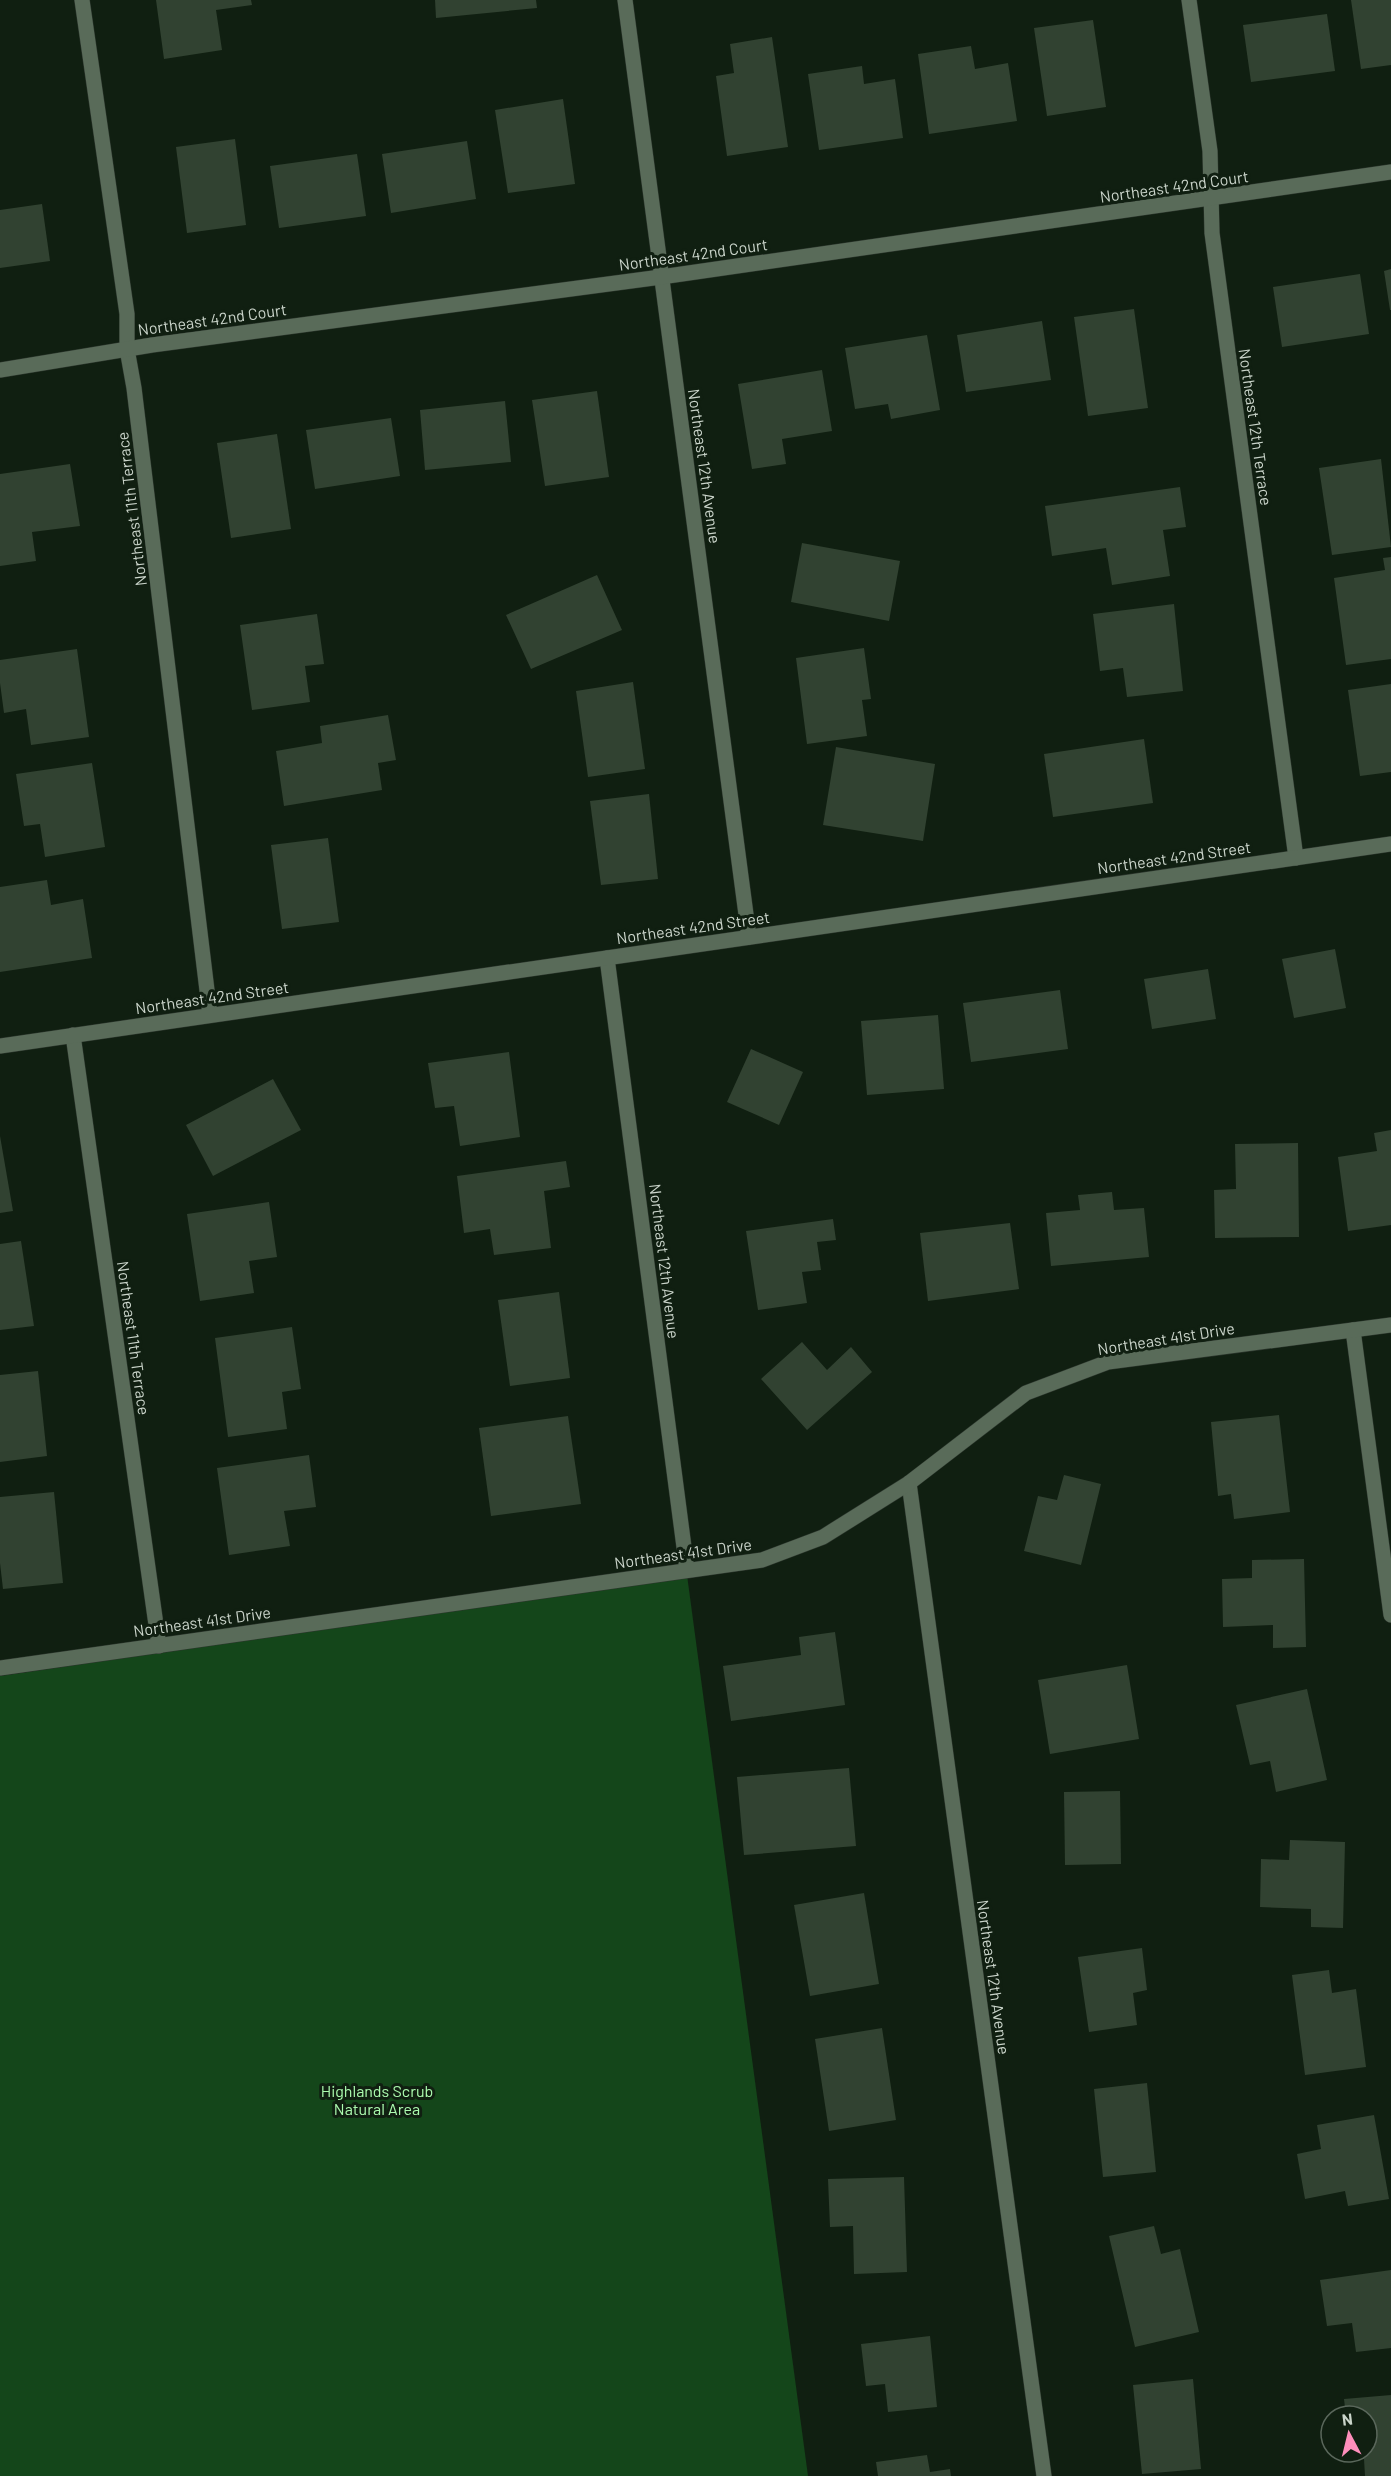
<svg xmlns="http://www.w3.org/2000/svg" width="1391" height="2476" font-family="Barlow,sans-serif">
	<rect width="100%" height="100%" fill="#101f11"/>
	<polygon fill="#14461a" points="687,1575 808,2476 0,2476 0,1676"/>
	<g fill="#314231">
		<polygon points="156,0 251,0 252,5 216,10 222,50 164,59"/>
		<polygon points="435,0 536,0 537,8 436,18"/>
		<polygon points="1351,0 1391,0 1391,65 1361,69"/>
		<polygon points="1327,14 1335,71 1251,82 1243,25"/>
		<polygon points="1093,20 1106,107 1047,116 1034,28"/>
		<polygon points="772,37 788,147 727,156 716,76 734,73 730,44"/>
		<polygon points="971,46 975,69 1008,63 1017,121 929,134 918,54"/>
		<polygon points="862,66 864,84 895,79 903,138 819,150 808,74"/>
		<polygon points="563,99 575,184 508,193 495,110"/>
		<polygon points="235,139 246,225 187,233 176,147"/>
		<polygon points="467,141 476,199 391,213 382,154"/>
		<polygon points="357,154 366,216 279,228 270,166"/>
		<polygon points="42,204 50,261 0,268 0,210"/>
		<polygon points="1391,269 1391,310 1390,310 1384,271"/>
		<polygon points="1360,274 1369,334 1282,347 1273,287"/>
		<polygon points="1134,309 1148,408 1088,416 1074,317"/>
		<polygon points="1042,321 1051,380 966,392 957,335"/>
		<polygon points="927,335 940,410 891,419 888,404 855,409 845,348"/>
		<polygon points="822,370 832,431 782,439 786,464 752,469 738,384"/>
		<polygon points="597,391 609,477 545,486 532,400"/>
		<polygon points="505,401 511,462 425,470 420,410"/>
		<polygon points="391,418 400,476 315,489 306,430"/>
		<polygon points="277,434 291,529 231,538 217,443"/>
		<polygon points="1381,459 1391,547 1332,555 1319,468"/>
		<polygon points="70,464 80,526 32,532 36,561 0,566 0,474"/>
		<polygon points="1180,487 1186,527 1163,530 1170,576 1112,585 1106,548 1052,556 1045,506"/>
		<polygon points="802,543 900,561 889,621 791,602"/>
		<polygon points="1391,557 1391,659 1346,665 1334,578 1385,570 1383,558"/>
		<polygon points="597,575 622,630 531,669 506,615"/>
		<polygon points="1174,604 1183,691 1127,697 1123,668 1100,671 1093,614"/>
		<polygon points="317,614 324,664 305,666 310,702 252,710 240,625"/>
		<polygon points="864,648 871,699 862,700 867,736 807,744 796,658"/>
		<polygon points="77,649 89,737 31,745 26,709 4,713 0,683 0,660"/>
		<polygon points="633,682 645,769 588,777 576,691"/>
		<polygon points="1391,684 1391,772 1360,776 1348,690"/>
		<polygon points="388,715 396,760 378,763 382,790 284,806 276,751 322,743 320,726"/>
		<polygon points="1144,739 1153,803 1053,817 1044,754"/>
		<polygon points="836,747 935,764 923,841 823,825"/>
		<polygon points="92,763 105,847 45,857 40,824 24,826 16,774"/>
		<polygon points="649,794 658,879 601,885 590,801"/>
		<polygon points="328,838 339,922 282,929 271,845"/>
		<polygon points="47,880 51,905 83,899 92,958 0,972 0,887"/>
		<polygon points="1335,949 1346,1008 1294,1018 1282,959"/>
		<polygon points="1208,969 1216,1019 1152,1029 1144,979"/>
		<polygon points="1060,990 1068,1049 971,1062 963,1003"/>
		<polygon points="938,1015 944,1089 867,1095 861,1021"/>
		<polygon points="751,1049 803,1072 779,1125 727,1102"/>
		<polygon points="509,1052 520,1137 460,1146 454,1106 435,1108 428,1063"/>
		<polygon points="273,1079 301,1130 213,1176 186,1125"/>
		<polygon points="1391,1130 1391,1225 1348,1231 1338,1157 1377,1151 1374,1133"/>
		<polygon points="0,1136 13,1211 0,1213"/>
		<polygon points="1298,1143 1299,1237 1215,1238 1214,1190 1236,1189 1235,1144"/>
		<polygon points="566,1161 570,1187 544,1191 551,1248 494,1255 490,1229 464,1233 457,1176"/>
		<polygon points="1112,1192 1114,1210 1144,1208 1149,1257 1051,1266 1046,1213 1080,1210 1078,1195"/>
		<polygon points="269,1202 277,1257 249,1261 254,1293 200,1301 187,1214"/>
		<polygon points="833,1219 836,1240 817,1242 821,1270 802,1272 807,1303 758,1310 746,1231"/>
		<polygon points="1010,1223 1019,1289 928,1301 920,1233"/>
		<polygon points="21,1241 34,1326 0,1330 0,1244"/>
		<polygon points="559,1292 570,1378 510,1386 498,1300"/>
		<polygon points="292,1327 301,1389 282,1392 287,1429 228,1437 215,1338"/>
		<polygon points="802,1342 827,1370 851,1347 872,1372 807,1430 761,1379"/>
		<polygon points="38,1371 47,1456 0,1462 0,1375"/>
		<polygon points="1279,1415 1290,1512 1234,1519 1231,1494 1218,1496 1211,1422"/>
		<polygon points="568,1416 581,1504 491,1516 479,1428"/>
		<polygon points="309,1455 316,1507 284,1511 290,1546 229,1555 217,1468"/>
		<polygon points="1064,1475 1101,1484 1081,1565 1024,1551 1038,1496 1057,1500"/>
		<polygon points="54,1492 63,1583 3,1589 0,1563 0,1497"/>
		<polygon points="1304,1559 1306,1647 1273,1648 1273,1625 1223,1627 1222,1579 1252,1578 1252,1560"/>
		<polygon points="835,1632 845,1705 731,1721 723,1666 801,1655 799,1637"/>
		<polygon points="1127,1665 1139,1739 1050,1754 1038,1680"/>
		<polygon points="1307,1689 1327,1780 1276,1792 1270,1761 1250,1765 1236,1705"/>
		<polygon points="849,1768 856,1846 744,1855 737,1777"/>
		<polygon points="1120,1791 1121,1864 1065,1865 1064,1792"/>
		<polygon points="1290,1840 1345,1842 1343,1928 1311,1927 1311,1909 1260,1907 1261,1859 1289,1860"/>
		<polygon points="864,1893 879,1984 810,1996 794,1905"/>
		<polygon points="1142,1948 1147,1990 1133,1993 1137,2025 1089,2032 1078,1957"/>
		<polygon points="1329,1970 1332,1993 1356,1989 1366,2067 1305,2075 1292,1975"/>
		<polygon points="882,2028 896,2120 829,2131 815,2039"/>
		<polygon points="1147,2083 1156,2172 1103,2177 1094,2089"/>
		<polygon points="1374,2115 1389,2199 1348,2206 1345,2191 1305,2199 1297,2154 1321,2149 1317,2125"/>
		<polygon points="904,2177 907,2272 854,2274 853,2226 830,2227 828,2179"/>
		<polygon points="1154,2226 1161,2254 1180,2249 1199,2332 1135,2347 1109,2236"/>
		<polygon points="1391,2270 1391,2348 1356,2352 1352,2323 1327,2326 1320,2280"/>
		<polygon points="930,2336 937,2407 888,2412 885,2384 866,2386 861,2344"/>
		<polygon points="1193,2379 1201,2469 1142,2474 1133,2385"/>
		<polygon points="1391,2395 1391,2476 1365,2476 1364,2459 1349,2460 1349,2452 1367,2452 1367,2416 1346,2416 1344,2399"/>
		<polygon points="927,2455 930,2472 950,2469 951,2476 878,2476 876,2462"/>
	</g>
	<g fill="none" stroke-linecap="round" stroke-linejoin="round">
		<defs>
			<g id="minor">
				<polyline points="82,0 127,314 127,349 134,388 210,1015"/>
				<polyline points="625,0 749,937"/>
				<polyline points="1189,0 1210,151 1212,233 1296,858"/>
				<polyline points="0,370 152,345 661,277 1391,172"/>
				<polyline points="607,958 687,1570"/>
				<polyline points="73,1035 159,1646"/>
				<polyline points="0,1046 1391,844"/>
				<polyline points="1353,1330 1391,1615"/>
				<polyline points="909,1483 1044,2476"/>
				<polyline points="0,1668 762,1560 823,1537 909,1483 1026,1393 1108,1362 1391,1325"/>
			</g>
		</defs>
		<use href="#minor" stroke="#2c362d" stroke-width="16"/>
		<use href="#minor" stroke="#596b59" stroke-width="15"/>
	</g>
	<g text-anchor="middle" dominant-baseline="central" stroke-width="6" stroke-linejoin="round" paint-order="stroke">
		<g font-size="16" fill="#cad4ca" stroke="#101f11">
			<text transform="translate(1174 186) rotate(-8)">Northeast 42nd Court</text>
			<text transform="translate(693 254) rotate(-8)">Northeast 42nd Court</text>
			<text transform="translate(212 319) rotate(-8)">Northeast 42nd Court</text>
			<text transform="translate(1256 427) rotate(82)">Northeast 12th Terrace</text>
			<text transform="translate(705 466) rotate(82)">Northeast 12th Avenue</text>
			<text transform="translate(131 509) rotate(-97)">Northeast 11th Terrace</text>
			<text transform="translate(1174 857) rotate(-8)">Northeast 42nd Street</text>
			<text transform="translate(693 927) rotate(-8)">Northeast 42nd Street</text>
			<text transform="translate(212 997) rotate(-8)">Northeast 42nd Street</text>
			<text transform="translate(665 1261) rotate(83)">Northeast 12th Avenue</text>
			<text transform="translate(134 1338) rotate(82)">Northeast 11th Terrace</text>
			<text transform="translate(1166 1338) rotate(-9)">Northeast 41st Drive</text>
			<text transform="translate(683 1553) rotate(-8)">Northeast 41st Drive</text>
			<text transform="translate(202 1621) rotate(-8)">Northeast 41st Drive</text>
			<text transform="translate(994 1977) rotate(82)">Northeast 12th Avenue</text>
		</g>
		<g font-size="16" fill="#acfbaf" stroke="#101f11">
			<text x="377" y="2090">Highlands Scrub<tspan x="377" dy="18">Natural Area</tspan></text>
		</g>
	</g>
	<g transform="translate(1349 2434) rotate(353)"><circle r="28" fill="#101f11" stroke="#5a675b" stroke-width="1.5"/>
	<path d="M0-4.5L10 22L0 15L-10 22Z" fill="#fe8ebb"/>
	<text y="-9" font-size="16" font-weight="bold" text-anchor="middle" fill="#cad4ca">N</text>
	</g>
</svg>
